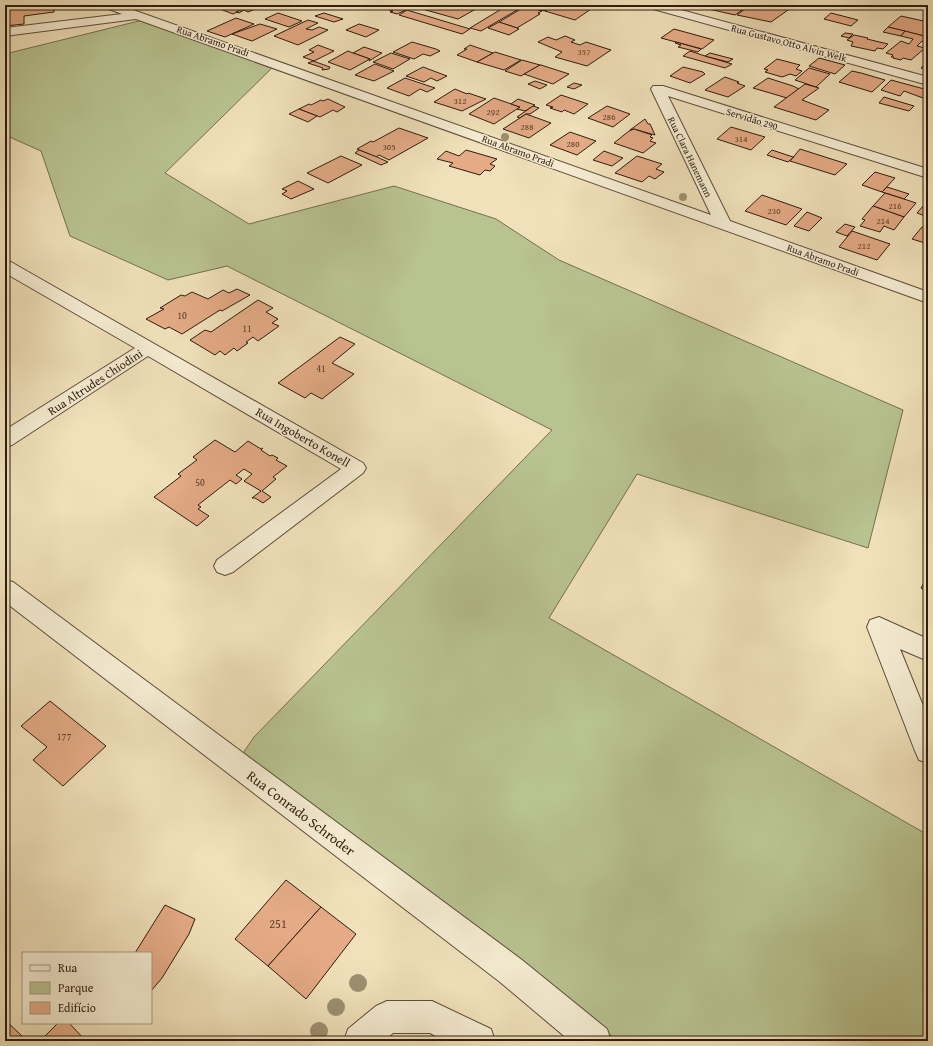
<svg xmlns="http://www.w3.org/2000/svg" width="933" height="1046" font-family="'Gentium Book Plus',serif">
	<rect width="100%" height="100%" fill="#f0e1ba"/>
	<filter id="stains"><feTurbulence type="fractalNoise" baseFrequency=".005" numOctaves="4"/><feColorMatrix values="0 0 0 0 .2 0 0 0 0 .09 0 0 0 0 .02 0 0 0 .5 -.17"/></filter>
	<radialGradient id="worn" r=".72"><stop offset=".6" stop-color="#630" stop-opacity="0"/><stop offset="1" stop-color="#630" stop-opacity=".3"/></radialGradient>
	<polygon fill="#b8c390" stroke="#73704f" points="147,19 274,66 165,173 249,224 394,186 496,219 559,260 903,410 868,548 637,474 549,618 928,835 928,1041 618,1041 514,960 241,756 254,737 552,430 227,266 168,280 70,236 41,151 5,135 5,54"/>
	<g fill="#e4ab86" stroke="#2e1c0e">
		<polygon points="44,5 54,5 54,12 24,16 24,24 5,26 5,11 15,8"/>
		<polygon points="220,5 253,5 233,14 215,7"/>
		<polygon points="254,5 260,7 248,12 244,10 239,13 236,12"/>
		<polygon points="385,5 413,5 415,6 397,14 390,12 393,11 380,7"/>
		<polygon points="429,5 483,5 458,19 422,9"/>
		<polygon points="508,5 524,6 481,31 470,28"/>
		<polygon points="531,5 556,5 552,7 543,5 535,9 530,7 533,6"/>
		<polygon points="543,5 552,7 545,11 535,9"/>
		<polygon points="556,5 587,5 594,7 575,20 545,11"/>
		<polygon points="703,5 743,5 740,7 745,8 735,15 700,7"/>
		<polygon points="750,5 776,9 778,8 788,10 771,22 737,15"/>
		<polygon points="528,7 542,11 538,13 540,14 517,28 499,22 521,9"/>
		<polygon points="407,10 470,29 462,34 399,15"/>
		<polygon points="278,13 302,21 289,27 265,19"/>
		<polygon points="324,13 343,19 334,22 315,16"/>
		<polygon points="831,13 858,20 851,26 824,19"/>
		<polygon points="901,16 928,22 928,37 888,27"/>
		<polygon points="236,18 254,24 225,37 207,31"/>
		<polygon points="308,20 318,23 306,29 312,30 319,27 328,30 298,45 274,36"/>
		<polygon points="499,22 517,28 519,29 509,35 488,28"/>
		<polygon points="260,24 277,29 252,41 232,34"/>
		<polygon points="359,24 379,30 366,37 346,30"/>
		<polygon points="888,27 905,31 901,36 883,32"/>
		<polygon points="674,29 714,40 702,49 661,38"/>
		<polygon points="905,31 928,37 928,43 922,41 917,46 925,48 911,60 903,58 901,60 893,58 894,57 891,57 893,55 886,53 901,41 909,44 913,39 901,36"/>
		<polygon points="845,33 853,34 849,38 841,36"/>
		<polygon points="854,35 868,38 867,39 888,44 883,49 877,48 875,51 851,46 853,42 847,40"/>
		<polygon points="565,36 575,40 571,42 580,45 586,42 611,50 587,66 555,57 562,52 538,42 548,37 556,40"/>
		<polygon points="412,42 436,49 440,51 430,56 423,54 414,59 393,52"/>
		<polygon points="676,42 701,49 698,52 678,47 681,45 675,43"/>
		<polygon points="318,45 334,51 314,61 303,57 314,52 309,50"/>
		<polygon points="470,45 493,53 477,62 457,55 467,49 464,49"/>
		<polygon points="364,47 382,53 369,61 370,59 353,53"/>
		<polygon points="348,51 353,53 370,59 350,70 328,62"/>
		<polygon points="690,51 705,56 732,64 725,68 683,56"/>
		<polygon points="495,52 521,60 504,70 477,62"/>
		<polygon points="391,53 410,59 393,69 373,62"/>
		<polygon points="710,53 733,59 728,62 705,56"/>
		<polygon points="819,58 845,65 835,74 809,66"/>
		<polygon points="777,59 800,65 796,69 802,71 796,76 790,74 782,77 765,72 768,70 764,69"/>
		<polygon points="522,60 540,65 521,76 505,71"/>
		<polygon points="928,60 928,70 921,68"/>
		<polygon points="313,61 330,67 329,69 322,70 323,68 308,63"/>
		<polygon points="375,64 394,71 374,81 355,75"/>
		<polygon points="540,65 541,65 569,74 553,84 524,74"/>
		<polygon points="423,67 447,76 437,81 431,78 424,82 406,76"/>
		<polygon points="683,67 703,72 705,74 690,83 670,76"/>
		<polygon points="809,68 830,74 816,87 795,80"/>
		<polygon points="852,71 861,73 885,80 872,92 839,82"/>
		<polygon points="725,77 739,82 737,83 745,86 728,97 705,90"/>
		<polygon points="405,78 435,88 427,92 420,89 409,96 387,88"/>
		<polygon points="768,78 793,86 799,89 787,98 753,88"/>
		<polygon points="891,80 928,90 928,93 923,98 904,91 900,96 881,90"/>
		<polygon points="535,81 547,85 540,89 528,84"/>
		<polygon points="574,83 582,85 574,89 567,87"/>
		<polygon points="805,84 819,88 802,100 829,110 816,120 774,107"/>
		<polygon points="455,89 467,94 468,93 486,99 462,111 434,102"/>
		<polygon points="561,95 588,104 574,114 564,110 562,112 550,108 553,107 546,105"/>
		<polygon points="884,97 914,106 909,111 879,103"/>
		<polygon points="494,98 520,107 494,124 469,114"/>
		<polygon points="328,99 345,107 337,112 333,110 320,117 299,109 309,104 311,105 321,100 323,101"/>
		<polygon points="518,99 535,105 525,111 517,109 520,107 511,104"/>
		<polygon points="533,106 539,108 530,114 526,114 520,118 517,117"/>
		<polygon points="607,106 630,114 613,127 588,118"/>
		<polygon points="299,109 317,116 308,122 289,114"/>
		<polygon points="526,114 551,123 529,138 503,129"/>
		<polygon points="645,119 648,124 650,124 655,135 634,129 630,130"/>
		<polygon points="731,127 765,137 751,150 717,139"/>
		<polygon points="399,128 428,138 389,160 379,155 376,157 357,149 371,141 373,142"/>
		<polygon points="634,129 652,135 650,137 653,138 650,141 656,143 643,153 614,143 629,131"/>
		<polygon points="570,132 596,141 577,155 550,145"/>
		<polygon points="800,149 847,164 835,175 790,161"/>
		<polygon points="359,150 377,157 388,162 381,165 355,153"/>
		<polygon points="466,150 497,159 490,164 495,166 490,171 485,170 480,175 449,166 453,163 437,159 446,151 459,156"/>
		<polygon points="772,150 793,157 794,157 788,162 767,155"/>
		<polygon points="604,151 623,158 612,166 593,160"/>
		<polygon points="341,156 362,165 328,183 307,173"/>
		<polygon points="637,156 662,164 656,169 664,172 655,179 649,176 642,182 615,173"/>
		<polygon points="875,172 895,178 882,192 862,185"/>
		<polygon points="298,181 314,189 291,199 282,194 287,191 282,189"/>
		<polygon points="887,187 909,194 904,199 882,192"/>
		<polygon points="885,193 904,199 916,203 904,217 873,206"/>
		<polygon points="762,195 802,209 786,225 745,211"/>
		<polygon points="924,205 928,207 928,217 917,213"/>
		<polygon points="873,206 904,217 894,230 884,226 880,232 860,226 865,220 862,219"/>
		<polygon points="807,212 822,218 809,231 794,226"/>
		<polygon points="845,224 855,227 847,236 836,232"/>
		<polygon points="922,227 924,228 923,230 928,232 928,244 912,239"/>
		<polygon points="852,231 890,244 877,260 839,247"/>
		<polygon points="237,289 250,295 222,311 220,310 182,334 169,327 165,329 146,319 164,309 160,308 181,295 185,296 192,292 208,299 223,290 229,293"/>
		<polygon points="258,300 273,308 266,312 278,319 272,323 279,326 258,341 253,337 246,342 248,343 237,351 234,348 225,355 220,351 215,355 190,340 205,330 211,332"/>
		<polygon points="340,337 355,344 332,363 354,374 322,399 311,393 305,398 278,383"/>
		<polygon points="215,440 235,452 248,441 261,449 263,448 261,450 270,456 272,455 278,458 276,460 287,466 273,477 276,479 262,491 271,497 263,503 255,498 252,498 261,491 244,481 252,474 244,469 236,475 242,479 236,484 230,480 198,505 201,507 198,509 209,516 197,526 154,497 181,476 178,474 197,460 193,457"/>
		<polygon points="928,575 928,596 924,594 926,591 921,588"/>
		<polygon points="50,701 106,746 63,786 33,760 47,747 21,726"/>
		<polygon points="286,880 321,907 268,966 235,939"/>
		<polygon points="165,905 195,919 189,934 162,978 151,991 151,953 135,953"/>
		<polygon points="321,907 356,934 306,999 268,966"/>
		<polygon points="5,1020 22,1036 18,1041 5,1041"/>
		<polygon points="58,1023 69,1023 86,1041 40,1041"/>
	</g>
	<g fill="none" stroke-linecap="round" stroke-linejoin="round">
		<defs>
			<g id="minor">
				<polygon points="102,5 119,5 711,215 651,89 653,86 663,86 928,169 928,178 668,96 730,221 928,292 928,303 136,19 5,36 5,28 122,14 104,7"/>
				<polygon points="644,5 663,5 928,77 928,85 646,7"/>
				<polygon points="5,261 11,262 363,463 366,468 363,473 233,572 225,575 217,572 214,566 217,560 341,469 148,356 12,445 5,447 5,430 135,348 5,273"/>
				<polygon points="5,580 13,582 522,960 607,1029 611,1041 570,1041 500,982 5,602"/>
				<polygon points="879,617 928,639 928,661 900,649 928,718 928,763 919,760 915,751 867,627 870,620"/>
				<polygon points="387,1001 432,1001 491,1029 495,1041 445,1041 430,1033 393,1033 384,1041 344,1041 348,1029 376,1006"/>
			</g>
		</defs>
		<use href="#minor" stroke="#5e4d39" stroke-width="2"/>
		<use href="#minor" fill="#f5ecd2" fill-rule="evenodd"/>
	</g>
	<g fill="#9c9071">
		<circle cx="505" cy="137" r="4"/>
		<circle cx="683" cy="197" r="4"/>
		<circle cx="358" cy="983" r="9"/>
		<circle cx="336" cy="1007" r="9"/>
		<circle cx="319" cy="1031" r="9"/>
	</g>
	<g text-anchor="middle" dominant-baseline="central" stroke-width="3" stroke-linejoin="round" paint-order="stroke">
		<g font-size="9" fill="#5c402c">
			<text x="584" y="51">357</text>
			<text x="460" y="100">312</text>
			<text x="493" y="111">292</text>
			<text x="609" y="116">286</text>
			<text x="527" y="126">288</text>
			<text x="741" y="138">314</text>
			<text x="573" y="143">280</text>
			<text x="389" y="146">305</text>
			<text x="895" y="205">216</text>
			<text x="774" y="210">230</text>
			<text x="883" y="220">214</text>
			<text x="864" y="245">212</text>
		</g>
		<g font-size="10" fill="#2e1c0e" stroke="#f5ecd2">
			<text transform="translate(213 41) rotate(19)">Rua Abramo Pradi</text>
			<text transform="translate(789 43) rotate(15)">Rua Gustavo Otto Alvin Welk</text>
			<text transform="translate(752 119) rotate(17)">Servidão 290</text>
			<text transform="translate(518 151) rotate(20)">Rua Abramo Pradi</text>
			<text transform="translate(690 157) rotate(64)">Rua Clara Hanemann</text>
			<text transform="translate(823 260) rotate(20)">Rua Abramo Pradi</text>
		</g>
		<g font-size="10" fill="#5c402c">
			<text x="182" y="315">10</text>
			<text x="247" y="328">11</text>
			<text x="321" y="368">41</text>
			<text x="200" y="482">50</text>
			<text x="64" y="736">177</text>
		</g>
		<g font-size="12" fill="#2e1c0e" stroke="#f5ecd2">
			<text transform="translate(95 382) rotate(-33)">Rua Altrudes Chiodini</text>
			<text transform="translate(303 437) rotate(30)">Rua Ingoberto Konell</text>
		</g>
		<g font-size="12" fill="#5c402c">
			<text x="278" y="923">251</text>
		</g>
		<g font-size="14" fill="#2e1c0e" stroke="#f5ecd2">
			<text transform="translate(301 813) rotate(37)">Rua Conrado Schroder</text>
		</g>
	</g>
	<rect width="933" height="1046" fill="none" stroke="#f0e1ba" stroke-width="20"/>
	<rect x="6" y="6" width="921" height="1034" fill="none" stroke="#2e1c0e" stroke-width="2"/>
	<rect x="10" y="10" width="913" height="1026" fill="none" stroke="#2e1c0e"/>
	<rect x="22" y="952" width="130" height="72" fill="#f5ecd2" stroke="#a59984"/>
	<rect x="30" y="965" width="20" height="6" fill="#f5ecd2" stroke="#a59984"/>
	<text x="58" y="972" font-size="12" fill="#2e1c0e">Rua</text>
	<rect x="30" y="982" width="20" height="12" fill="#b8c390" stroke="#a59984"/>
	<text x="58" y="992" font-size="12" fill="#2e1c0e">Parque</text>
	<rect x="30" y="1002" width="20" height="12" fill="#e4ab86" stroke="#a59984"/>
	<text x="58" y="1012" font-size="12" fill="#2e1c0e">Edifício</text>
	<rect width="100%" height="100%" filter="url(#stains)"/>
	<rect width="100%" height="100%" fill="url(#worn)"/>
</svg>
